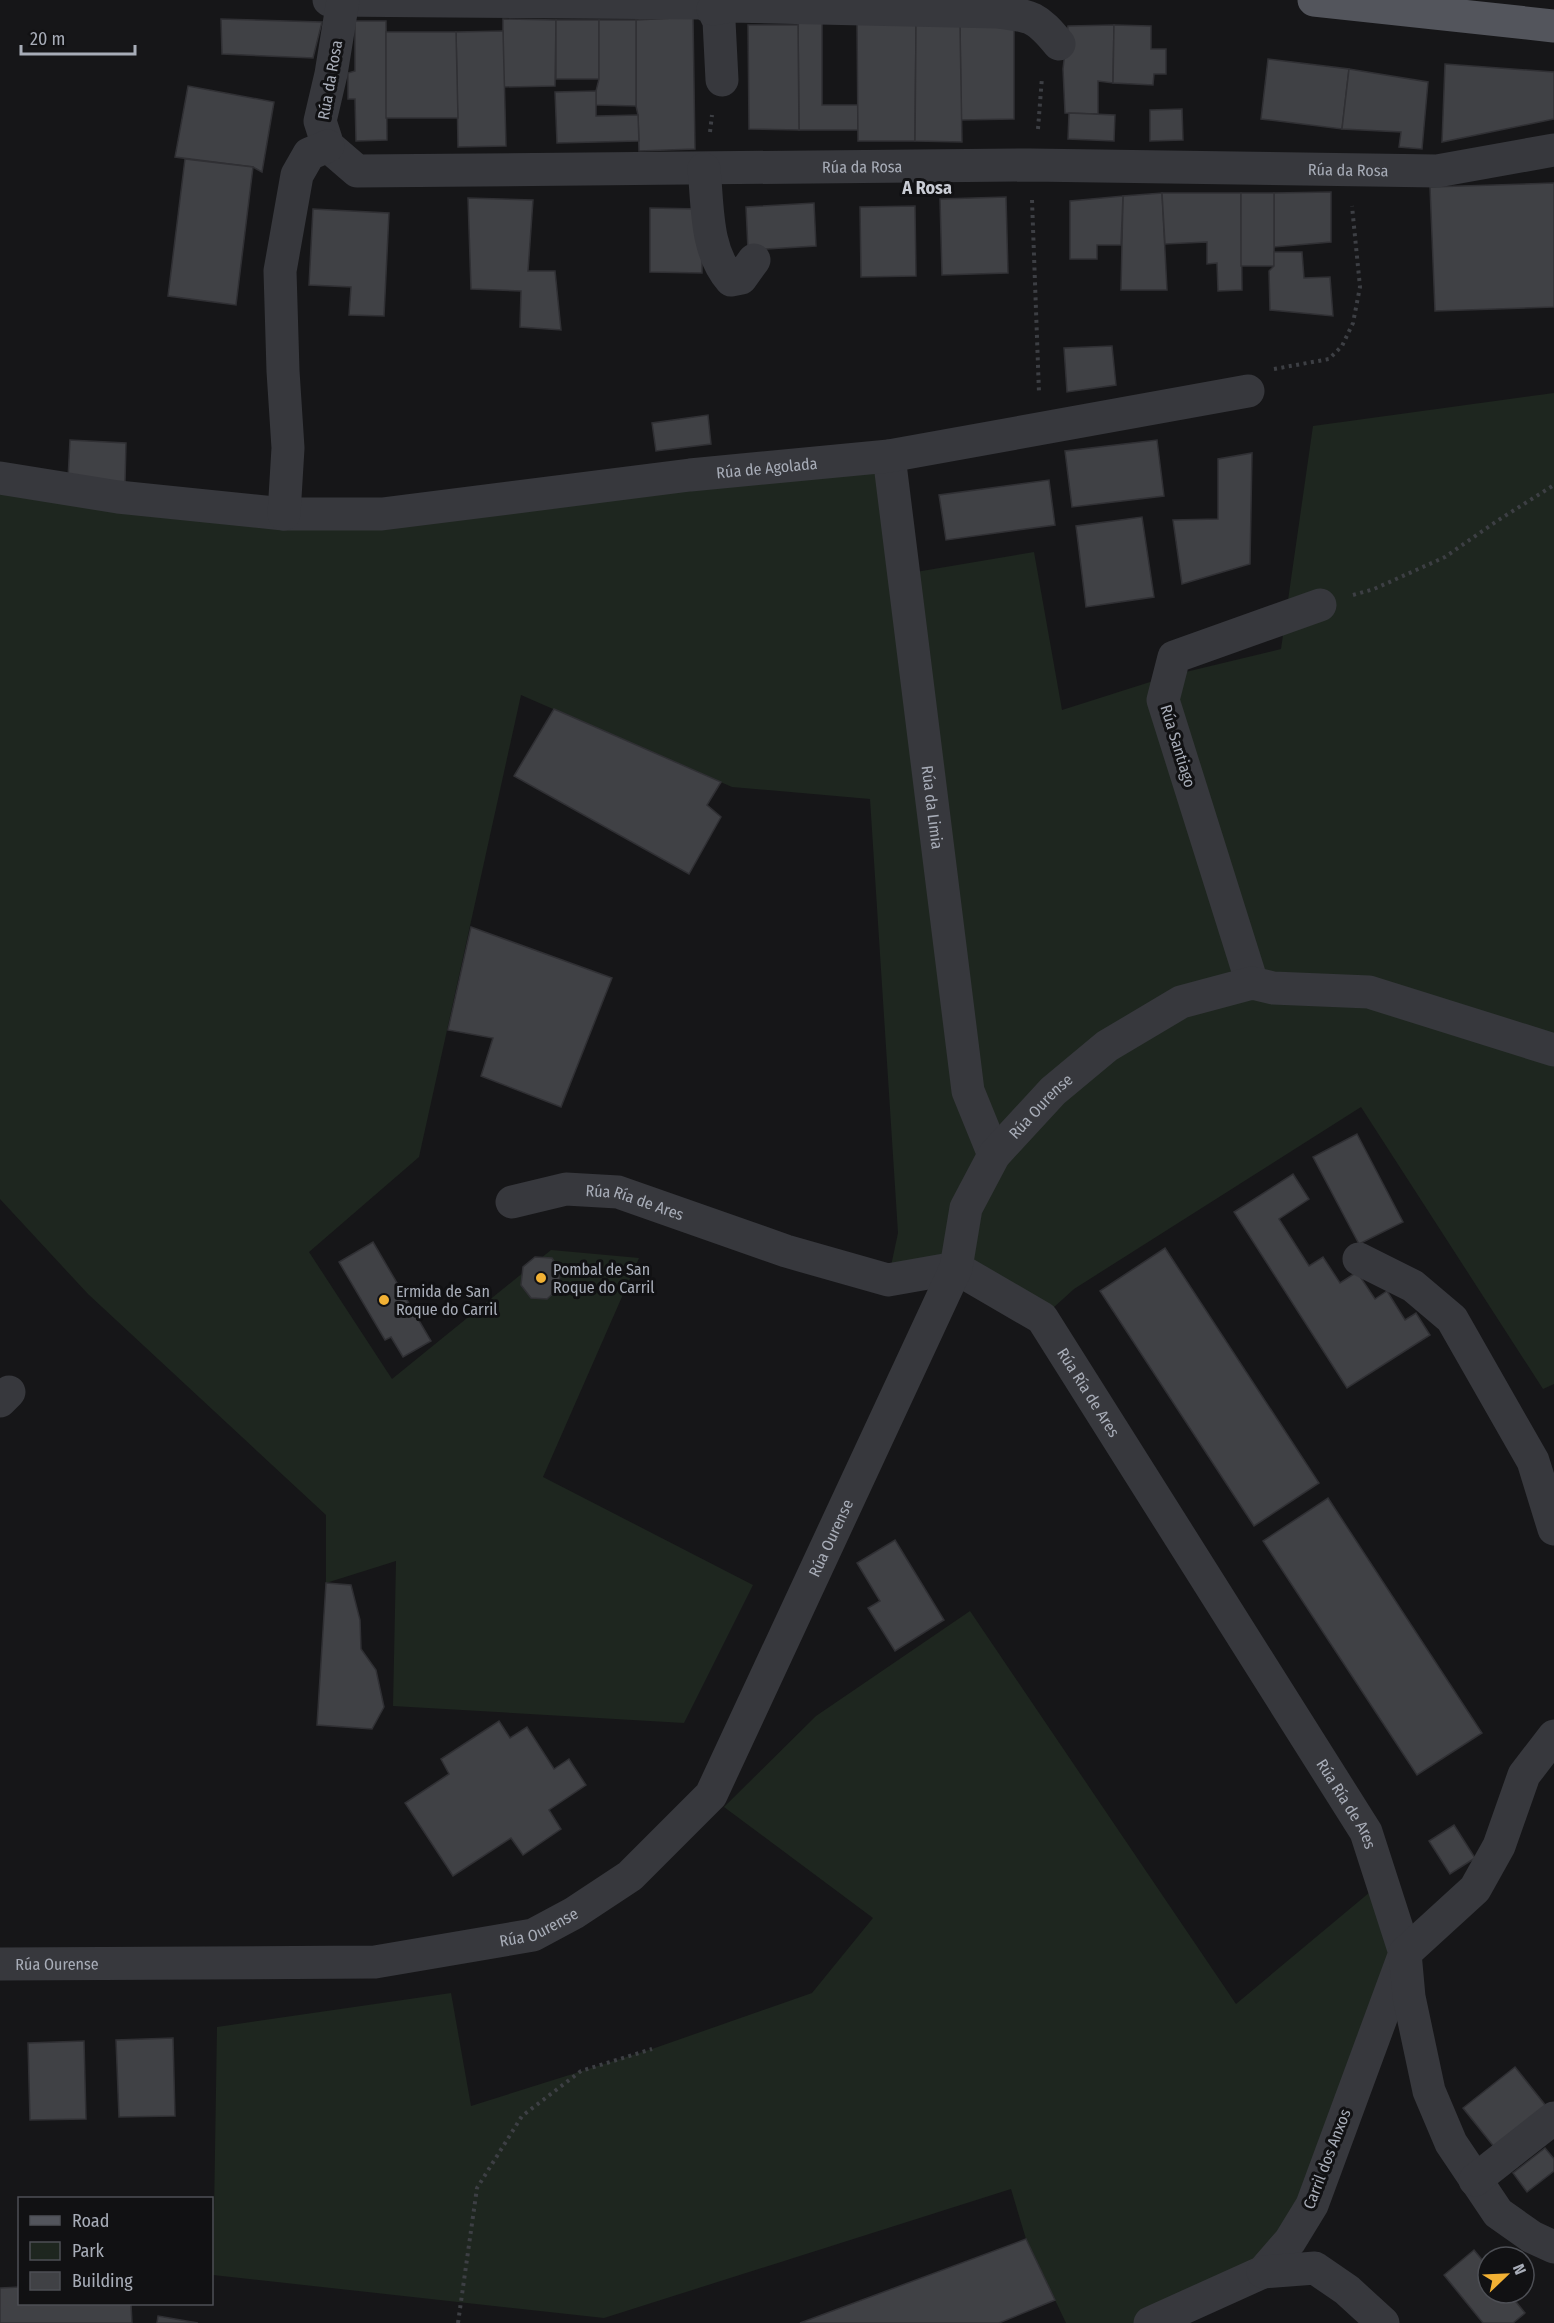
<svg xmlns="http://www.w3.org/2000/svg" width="1554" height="2323" font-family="'Fira Sans Condensed',sans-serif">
	<rect width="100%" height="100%" fill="#161618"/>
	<g fill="#1e261f">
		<polygon points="1554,393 1554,1384 1543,1389 1361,1107 1074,1289 1042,1318 956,1268 888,1280 898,1233 870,799 732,787 521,695 419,1157 309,1252 392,1379 551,1250 639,1258 543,1477 753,1585 684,1723 393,1706 396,1561 326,1583 326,1515 88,1294 0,1199 0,478 382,514 889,456 904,574 1034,552 1062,710 1169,676 1281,649 1313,426"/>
		<polygon points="970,1611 1236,2004 1376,1887 1405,1953 1290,2241 1150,2323 1066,2323 1026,2239 1011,2189 604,2318 213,2275 217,2027 451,1993 471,2106 652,2049 812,1993 873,1918 724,1807 816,1716"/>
	</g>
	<g fill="#404145" stroke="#303034" stroke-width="1.5">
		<polygon points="693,17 695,149 639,151 638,115 636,106 636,20"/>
		<polygon points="798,17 822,17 822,105 858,105 858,130 799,130"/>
		<polygon points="221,19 322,22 313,58 222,54"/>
		<polygon points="503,19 556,20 555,86 503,87"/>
		<polygon points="1014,19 1014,119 961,120 960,26"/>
		<rect x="556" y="20" width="43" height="59"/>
		<polygon points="599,20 636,20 636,106 596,105 596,91 599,79"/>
		<polygon points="857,20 916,25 915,141 858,141"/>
		<polygon points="355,21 386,21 387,140 356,141 355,99 348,99 348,73 355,71"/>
		<polygon points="748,25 798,25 799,130 749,129"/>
		<polygon points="916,25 960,26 962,142 915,141"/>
		<polygon points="1114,25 1113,83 1098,81 1098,114 1065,113 1063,69 1068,26"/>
		<polygon points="1114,25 1151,26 1151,49 1166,49 1166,74 1154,74 1153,85 1113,83"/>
		<polygon points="503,31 506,146 458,147 456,32"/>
		<polygon points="386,32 456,32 458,118 386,118"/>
		<polygon points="1268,59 1349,69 1342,129 1261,119"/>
		<polygon points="1445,64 1554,72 1554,119 1442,142"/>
		<polygon points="1349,69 1428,82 1422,149 1399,147 1401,132 1342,129"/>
		<polygon points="188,86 274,102 262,172 253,167 175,157"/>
		<polygon points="596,91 596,116 638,115 639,141 557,143 555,92"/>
		<polygon points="1182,109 1183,140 1150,141 1150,110"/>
		<polygon points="1069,113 1115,115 1114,141 1068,139"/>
		<polygon points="185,159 253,167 236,305 168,296"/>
		<polygon points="1554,183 1554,307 1435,311 1430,187"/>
		<polygon points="1331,192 1331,242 1274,247 1274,193"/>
		<polygon points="1162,193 1167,290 1121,290 1123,196"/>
		<polygon points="1162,193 1241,193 1242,290 1218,291 1217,263 1207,264 1207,242 1165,244"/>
		<rect x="1241" y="193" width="33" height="73"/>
		<polygon points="1123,196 1121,245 1097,245 1097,259 1070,259 1070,201"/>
		<polygon points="1006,197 1008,273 942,275 940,199"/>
		<polygon points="468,198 533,200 528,271 555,271 561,330 520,327 521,291 471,289"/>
		<polygon points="814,203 816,246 748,250 746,207"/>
		<polygon points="915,206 916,276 861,277 860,207"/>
		<polygon points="650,208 702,209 702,273 650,272"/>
		<polygon points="313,209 389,213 384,316 349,315 351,287 309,285"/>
		<polygon points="1274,252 1302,252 1304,278 1330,277 1333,316 1270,310 1269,271 1274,266"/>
		<polygon points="1112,346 1116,385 1067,392 1064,348"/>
		<polygon points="708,415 711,444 656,451 652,423"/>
		<polygon points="70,440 126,443 125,482 68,479"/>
		<polygon points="1157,440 1164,496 1072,507 1065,451"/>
		<polygon points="1252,453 1250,564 1182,584 1173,520 1218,519 1218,459"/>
		<polygon points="1049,480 1055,525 946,540 939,495"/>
		<polygon points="1142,517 1154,597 1086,607 1076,526"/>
		<polygon points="554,709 721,782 707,805 721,817 689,874 514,776"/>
		<polygon points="471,927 612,978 561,1107 481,1076 493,1038 448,1030"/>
		<polygon points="1357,1134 1403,1222 1359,1244 1313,1157"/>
		<polygon points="1293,1174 1309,1199 1279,1219 1309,1266 1323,1257 1340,1283 1357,1272 1375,1299 1387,1291 1405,1320 1416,1313 1430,1335 1347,1388 1234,1212"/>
		<polygon points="373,1242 431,1341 403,1357 391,1337 385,1340 339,1262"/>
		<polygon points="1165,1248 1319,1483 1254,1526 1100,1291"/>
		<polygon points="535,1257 552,1258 560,1271 559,1288 547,1299 531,1298 521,1285 523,1267"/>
		<polygon points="1328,1498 1482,1733 1417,1775 1263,1541"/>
		<polygon points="895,1540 944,1620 895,1651 868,1608 880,1601 857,1563"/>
		<polygon points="326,1583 351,1585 360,1620 361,1649 376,1670 384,1707 372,1729 317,1725"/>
		<polygon points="499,1721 510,1738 527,1727 554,1769 569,1759 586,1785 549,1810 561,1829 523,1855 511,1838 453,1876 405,1803 449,1774 441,1759"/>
		<polygon points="1454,1825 1475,1858 1450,1874 1429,1841"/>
		<polygon points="173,2038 175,2116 119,2117 116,2040"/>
		<polygon points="84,2041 86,2119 30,2120 28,2043"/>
		<polygon points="1515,2067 1550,2111 1499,2153 1463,2108"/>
		<polygon points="1545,2148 1554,2159 1554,2171 1527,2192 1513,2173"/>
		<polygon points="1026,2239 1055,2300 999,2323 800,2323"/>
		<polygon points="1474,2250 1488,2267 1488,2293 1509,2293 1525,2313 1513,2323 1483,2323 1444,2275"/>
		<polygon points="20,2287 20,2304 131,2304 132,2323 0,2323 0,2288"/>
		<polygon points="158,2316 198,2323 157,2323"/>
	</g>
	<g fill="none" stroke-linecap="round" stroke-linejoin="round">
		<g stroke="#3d3f44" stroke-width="4" stroke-dasharray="3 4.5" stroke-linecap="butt">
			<polyline points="1038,129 1042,77"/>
			<polyline points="710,132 712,115"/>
			<polyline points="1032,200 1039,393"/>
			<polyline points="1274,369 1329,359 1342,346 1353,323 1360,287 1352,206"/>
			<polyline points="1353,595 1374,589 1445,557 1497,521 1554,485"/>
			<polyline points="458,2323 477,2188 522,2116 581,2071 652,2049"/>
		</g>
		<g stroke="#37383d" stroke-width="33">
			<polyline points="329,0 703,3 713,9 719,21 722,80"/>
			<path id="s1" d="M343 0 331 74 320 121 328 146 357 171 1030 165 1437 171 1554 150"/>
			<path d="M713 9 731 6 998 12C1032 16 1037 17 1059 44"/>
			<path d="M704 169C708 206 705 250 731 280L741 278 754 260"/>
			<path id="s2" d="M889 456 968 1091 994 1155"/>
			<path id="s3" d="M0 478 118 497 284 514H382L690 475 889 456 1248 391"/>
			<polyline points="284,514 288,448 283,371 280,271 297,175 309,154 328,146"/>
			<polyline points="1252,983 1163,700 1174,657 1320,605"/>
			<path id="s4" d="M512 1202 566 1189 618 1192 786 1251 888 1280 956 1268 1042 1318 1366 1832 1405 1953 1312 2205 1290 2241 1263 2272 1150 2323"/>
			<polyline points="1359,1259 1413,1286 1452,1319 1533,1461 1554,1529"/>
			<polyline points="0,1401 9,1392"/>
			<polyline points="1554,1736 1524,1775 1499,1846 1475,1889 1405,1953 1409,1997 1429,2091 1451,2143 1498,2213 1532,2237 1554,2247"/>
			<path id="s5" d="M0 1964 375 1962 533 1935 574 1913 630 1876 711 1795 956 1268 966 1208 994 1155 1053 1091 1107 1046 1181 1002 1252 983 1273 988 1369 992 1554 1050"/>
			<polyline points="1475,2180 1554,2118"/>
			<polyline points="1263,2272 1315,2268 1347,2290 1383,2323"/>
		</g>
		<polyline stroke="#53555c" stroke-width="33" points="1314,0 1554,26"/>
	</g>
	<g fill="#f2b134" stroke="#111113" stroke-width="2">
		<circle cx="541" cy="1278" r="6"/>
		<circle cx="384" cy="1300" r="6"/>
	</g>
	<g text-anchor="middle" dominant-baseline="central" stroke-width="6" stroke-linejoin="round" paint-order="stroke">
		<g font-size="16" fill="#a8adb8" stroke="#111113">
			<text transform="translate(330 80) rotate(-80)">Rúa da Rosa</text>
			<text stroke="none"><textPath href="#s1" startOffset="693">Rúa da Rosa</textPath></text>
			<text stroke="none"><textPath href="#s1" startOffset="1179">Rúa da Rosa</textPath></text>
			<text stroke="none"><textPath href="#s3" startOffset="772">Rúa de Agolada</textPath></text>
			<text transform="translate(1178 746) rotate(73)">Rúa Santiago</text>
			<text stroke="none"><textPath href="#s2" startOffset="354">Rúa da Limia</textPath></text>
			<text stroke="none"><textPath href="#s5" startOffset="1533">Rúa Ourense</textPath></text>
			<text stroke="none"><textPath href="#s4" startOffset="126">Rúa Ría de Ares</textPath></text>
			<text stroke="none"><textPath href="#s4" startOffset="648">Rúa Ría de Ares</textPath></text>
			<text stroke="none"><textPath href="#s5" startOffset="1047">Rúa Ourense</textPath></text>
			<text stroke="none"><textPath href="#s4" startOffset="1134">Rúa Ría de Ares</textPath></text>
			<text stroke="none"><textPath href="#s5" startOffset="543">Rúa Ourense</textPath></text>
			<text stroke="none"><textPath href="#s5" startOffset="57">Rúa Ourense</textPath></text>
			<text transform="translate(1327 2159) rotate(-69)">Carril dos Anxos</text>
		</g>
		<g font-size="16" fill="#a8adb8" stroke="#111113" text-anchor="start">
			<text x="553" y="1269">Pombal de San<tspan x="553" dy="18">Roque do Carril</tspan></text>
			<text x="396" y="1291">Ermida de San<tspan x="396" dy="18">Roque do Carril</tspan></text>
		</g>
		<g font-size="18" font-weight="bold" fill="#c9ccd4" stroke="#111113">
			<text x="927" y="188">A Rosa</text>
		</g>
	</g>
	<rect x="18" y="2197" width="195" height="108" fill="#111113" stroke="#4d4f55" stroke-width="1.5"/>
	<rect x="30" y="2216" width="30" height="9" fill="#53555c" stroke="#4d4f55" stroke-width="1.5"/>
	<text x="72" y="2227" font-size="18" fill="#a8adb8">Road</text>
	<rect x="30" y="2242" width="30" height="18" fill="#1e261f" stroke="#4d4f55" stroke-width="1.5"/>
	<text x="72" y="2257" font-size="18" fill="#a8adb8">Park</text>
	<rect x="30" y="2272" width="30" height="18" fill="#404145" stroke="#4d4f55" stroke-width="1.5"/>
	<text x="72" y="2287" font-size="18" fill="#a8adb8">Building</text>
	<g transform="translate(1506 2275) rotate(67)"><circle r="28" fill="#111113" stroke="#4d4f55" stroke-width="1.5"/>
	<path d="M0-4.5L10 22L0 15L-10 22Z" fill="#f2b134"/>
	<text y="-9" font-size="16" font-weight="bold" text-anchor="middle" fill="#a8adb8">N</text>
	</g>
	<path d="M21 45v9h114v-9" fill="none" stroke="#a8adb8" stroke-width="3"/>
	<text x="30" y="45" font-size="18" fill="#a8adb8" stroke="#111113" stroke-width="4.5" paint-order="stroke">20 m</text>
</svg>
